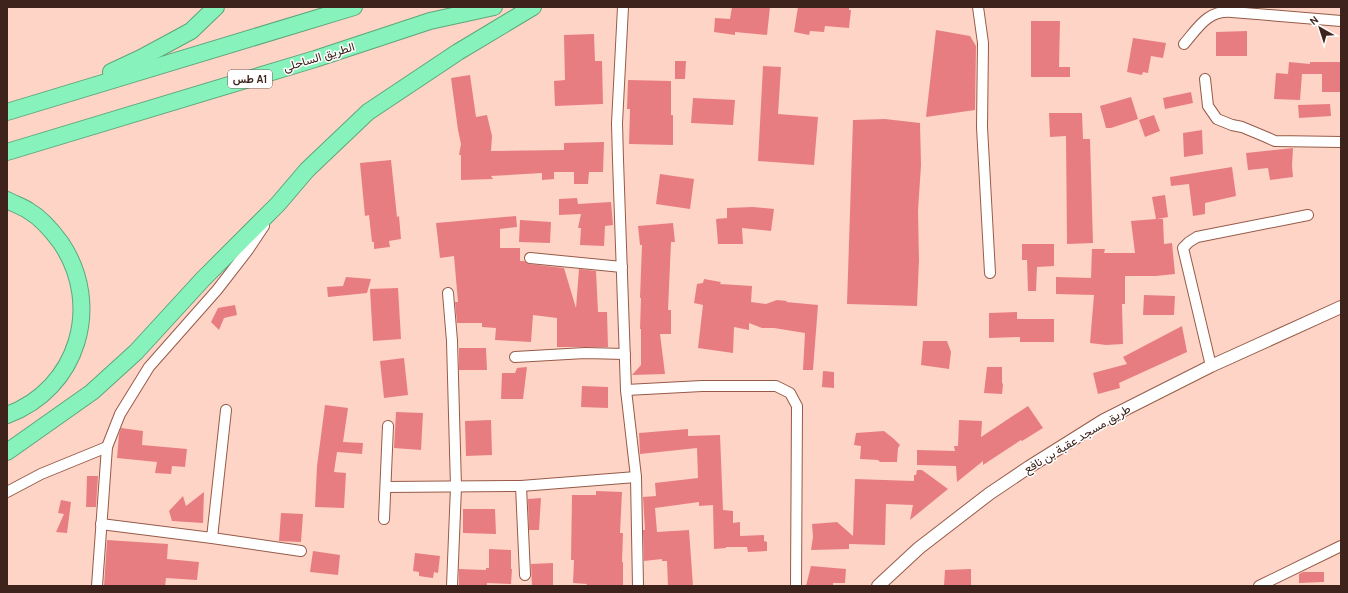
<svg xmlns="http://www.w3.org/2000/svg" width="1348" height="593" font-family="Karla,Vazirmatn,sans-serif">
	<rect width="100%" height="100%" fill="#fed4c7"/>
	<g fill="#e87d81">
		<polygon points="732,7 770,7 767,35 735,32 735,35 714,32 715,18 730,19"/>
		<polygon points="798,7 849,7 849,10 851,10 849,28 825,26 824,32 810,31 809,35 794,32"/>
		<polygon points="1031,21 1060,21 1059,67 1070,67 1070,77 1031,77"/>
		<polygon points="936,30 970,36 976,46 975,110 926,117"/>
		<polygon points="1247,31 1247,56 1216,56 1216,32"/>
		<polygon points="594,34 595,61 602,61 603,104 555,106 554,81 565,80 564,35"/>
		<polygon points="1133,38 1166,43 1163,58 1151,56 1148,73 1143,72 1142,75 1127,72"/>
		<polygon points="675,61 686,61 685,79 675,79"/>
		<polygon points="1289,62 1310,64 1310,62 1341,62 1341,92 1322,92 1322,74 1302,74 1300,100 1274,99 1276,73 1288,74"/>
		<polygon points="763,66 781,67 778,114 818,117 814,165 758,161"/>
		<polygon points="470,75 476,117 487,115 492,136 491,151 564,150 564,143 604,142 603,172 589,172 588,184 574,184 574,172 554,172 554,179 542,180 542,173 491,176 493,179 461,180 461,155 459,155 461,144 458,130 451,78"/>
		<polygon points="628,80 671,81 671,115 673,115 673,145 629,144 630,109 627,109"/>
		<polygon points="1191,92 1193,103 1165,109 1163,98"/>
		<polygon points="1131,97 1138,119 1111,128 1106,128 1100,106"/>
		<polygon points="693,98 735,100 733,125 691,123"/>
		<polygon points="1330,104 1331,116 1299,118 1298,105"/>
		<polygon points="1049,113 1082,113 1083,139 1090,139 1093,243 1067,244 1066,136 1050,137"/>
		<polygon points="1154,115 1160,131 1145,137 1139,120"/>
		<polygon points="885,119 920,123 921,165 918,211 919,260 917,306 847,304 853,120"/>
		<polygon points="1202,130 1203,154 1184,157 1183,133"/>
		<polygon points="1293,148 1292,166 1293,177 1270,180 1268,168 1248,170 1246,153"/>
		<polygon points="391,160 397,217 399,216 401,239 389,241 390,247 374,249 374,242 372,242 369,215 365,216 360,163"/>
		<polygon points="1232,167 1236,196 1205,203 1205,214 1193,216 1189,184 1171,186 1170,177"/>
		<polygon points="660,174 694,179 690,209 656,204"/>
		<polygon points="1165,195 1168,217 1157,219 1163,219 1164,244 1172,243 1175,274 1156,276 1125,276 1125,304 1122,304 1123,344 1106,345 1090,343 1094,295 1056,294 1056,277 1091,278 1092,249 1105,249 1104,253 1135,253 1131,221 1156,219 1152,197"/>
		<polygon points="577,198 578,204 611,202 613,225 605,226 604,246 580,245 581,228 578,228 581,214 559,215 559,199"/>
		<polygon points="753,207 774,209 771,231 742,228 743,244 718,244 716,219 727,218 727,208"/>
		<polygon points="516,216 517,227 500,229 500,248 520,248 520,261 524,261 529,264 564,268 576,308 579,269 596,271 598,312 607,312 608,347 557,347 557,318 533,315 531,342 495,340 496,328 482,327 482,323 457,323 455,302 458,302 454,256 440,258 436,223"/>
		<polygon points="520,220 551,222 550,243 519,242"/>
		<polygon points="673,223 675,242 671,242 668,310 671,310 671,334 660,334 665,374 632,375 641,365 641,329 640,329 641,298 640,298 642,245 640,245 638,226"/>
		<polygon points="1022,244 1054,244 1054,266 1037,267 1036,291 1028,291 1027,260 1022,260"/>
		<polygon points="346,277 371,279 367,293 328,297 327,287 343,286"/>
		<polygon points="704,279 721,282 720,284 752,286 751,302 766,304 777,300 787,301 786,302 818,305 813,370 803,370 805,333 774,328 762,328 749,323 749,330 734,327 733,353 698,348 703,305 694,303 697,284 703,283"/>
		<polygon points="398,288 401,339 373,341 370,289"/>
		<polygon points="1144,295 1175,296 1174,315 1143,315"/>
		<polygon points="235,305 237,315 224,318 219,330 211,322 218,308"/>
		<polygon points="1017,312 1017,319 1054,319 1054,342 1020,342 1020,337 989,338 989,313"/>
		<polygon points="1182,326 1187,352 1119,383 1120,388 1098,394 1093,373 1127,364 1123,357"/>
		<polygon points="923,341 947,341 951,352 949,369 921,365"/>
		<polygon points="459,348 486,348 487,370 459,370"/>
		<polygon points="404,358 408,395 384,398 380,361"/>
		<polygon points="527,367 523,399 501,399 502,373 515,373 517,368"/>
		<polygon points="987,367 1002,367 1002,382 1003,385 1002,394 984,393"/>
		<polygon points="823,371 834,372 834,388 822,387"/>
		<polygon points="582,386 608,387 608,408 581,407"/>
		<polygon points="325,405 348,408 343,442 363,443 362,454 337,452 334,472 346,473 344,508 315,507 317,466"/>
		<polygon points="1028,406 1043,428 1022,441 1021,440 983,465 983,461 957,482 956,466 917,465 917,450 955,451 954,446 958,446 959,420 982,421 981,437"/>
		<polygon points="396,412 423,413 421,450 394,448"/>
		<polygon points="491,420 492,455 466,456 465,421"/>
		<polygon points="121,428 143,431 142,445 187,449 185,467 172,466 171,474 155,473 157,462 117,458 119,434"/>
		<polygon points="688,429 688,436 720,435 723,510 733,511 733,523 740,522 740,536 764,535 764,541 767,542 767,551 748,552 747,547 726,547 726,548 714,549 713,505 699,506 699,502 655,508 657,532 689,530 693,586 668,586 667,561 662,561 662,559 644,561 643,530 645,530 643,497 656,496 655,483 698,478 697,448 640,454 639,433"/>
		<polygon points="884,431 894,439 900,445 898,448 897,462 880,462 878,460 860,459 861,446 854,445 856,433"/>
		<polygon points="917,470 922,470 948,489 910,520 913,505 886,504 885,545 849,544 849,549 811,550 813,537 812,524 837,522 853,536 855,479 914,481 914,475 916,475"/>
		<polygon points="87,476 98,476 96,507 86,507"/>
		<polygon points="596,491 622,492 620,533 623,533 622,562 623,562 623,586 586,586 587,584 573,583 574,560 571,560 572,495 596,495"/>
		<polygon points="204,492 203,523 172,521 169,511 183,496 186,506"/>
		<polygon points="541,498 539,530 529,530 528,499"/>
		<polygon points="61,500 71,502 67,533 56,532 64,514 58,513"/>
		<polygon points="463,509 495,509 496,534 463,533"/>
		<polygon points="281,513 303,514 301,542 279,541"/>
		<polygon points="107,540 168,544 167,559 199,562 197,580 166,578 165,586 104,586"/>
		<polygon points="489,549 511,550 511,569 512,569 511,584 487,583 487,586 459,586 459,569 486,570 486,568 489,568"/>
		<polygon points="313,551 340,555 338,575 310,572"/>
		<polygon points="415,553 440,556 438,573 434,572 433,578 419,576 419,572 413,571"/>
		<polygon points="553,563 553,586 532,586 531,564"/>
		<polygon points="811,566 846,569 845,583 833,583 833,586 806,586"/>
		<polygon points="971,569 971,586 944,586 945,570"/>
		<polygon points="1303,572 1324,572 1324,582 1299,583 1299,574"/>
	</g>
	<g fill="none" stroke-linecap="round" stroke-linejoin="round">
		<defs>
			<g id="minor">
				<polyline points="623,7 617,123 618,160 626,390 636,477 638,586"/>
				<polyline points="978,7 983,43 982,127 990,273"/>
				<path d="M1184 44C1198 28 1207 10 1232 12L1341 21"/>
				<polyline points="1205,79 1208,106 1217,119 1232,125 1242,127 1266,137 1275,141 1341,142"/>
				<polyline points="530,258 622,267"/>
				<polyline points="448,293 452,341 456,487 452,586"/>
				<polyline points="515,357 585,353 625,354"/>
				<polyline points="1211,366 1183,248 1189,242 1197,237 1308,215"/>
				<polyline points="626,390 702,386 776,386 790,393 797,406 796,586"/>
				<polyline points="521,486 525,575"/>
				<polyline points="386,487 521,486 636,477"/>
				<polyline points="7,492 41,474 107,447"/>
				<polyline points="384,519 388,426"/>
				<polyline points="101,524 212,538 226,410"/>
				<polyline points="212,538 301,551"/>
				<polyline points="97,586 107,447 120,414 149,367 217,290 248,250 264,226"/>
				<polyline points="1259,586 1341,546"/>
			</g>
			<polyline id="tertiary" points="878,586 919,548 989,494 1029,467 1104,420 1211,366 1341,307"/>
			<g id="trunk">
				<polyline points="111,72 141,58 191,31 216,7"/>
				<polyline points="7,112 354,7"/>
				<polyline points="7,152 315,59 430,21 494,7"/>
				<path d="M7 200C14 204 22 206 29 211 41 218 53 232 61 243 103 305 78 389 7 415"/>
				<polyline points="7,452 92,392 136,352 203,279 278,204 307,170 368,112 458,52 533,7"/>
			</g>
		</defs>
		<use href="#minor" stroke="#975b48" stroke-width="12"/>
		<use href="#tertiary" stroke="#975b48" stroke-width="14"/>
		<use href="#trunk" stroke="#5ba779" stroke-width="18"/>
		<use href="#minor" stroke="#fff" stroke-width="10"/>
		<use href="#tertiary" stroke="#fff" stroke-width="12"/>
		<use href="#trunk" stroke="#88f2bc" stroke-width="16"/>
	</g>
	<g text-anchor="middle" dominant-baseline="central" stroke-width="3" stroke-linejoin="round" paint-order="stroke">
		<rect fill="#fff" stroke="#77655f" stroke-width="1" x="228" y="70" width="44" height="18" rx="3"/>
		<g font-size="11" font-weight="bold" fill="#3d231b">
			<text x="250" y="79">طس A1</text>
		</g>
		<g font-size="12" fill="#3d231b" stroke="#fff">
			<text transform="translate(319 57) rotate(-17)">الطريق الساحلى</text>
			<text transform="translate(1077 439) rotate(-31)">طريق مسجد عقبة بن نافع</text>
		</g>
	</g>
	<rect width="1348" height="593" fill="none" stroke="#3d231b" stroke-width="16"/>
	<g transform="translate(1320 28) rotate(321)" stroke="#ffffff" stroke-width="3" paint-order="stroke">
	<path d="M0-3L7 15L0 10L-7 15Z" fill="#3d231b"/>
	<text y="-6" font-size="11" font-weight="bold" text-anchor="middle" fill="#3d231b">N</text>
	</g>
</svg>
